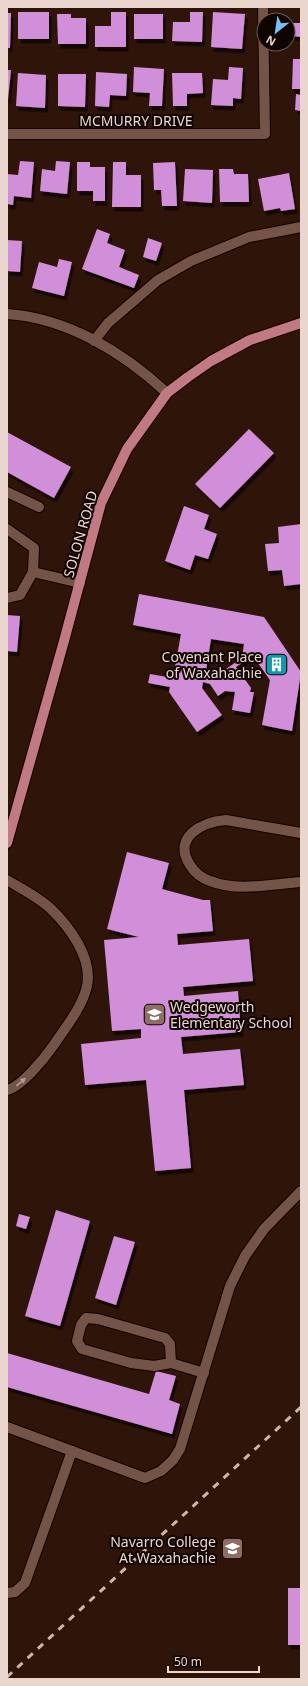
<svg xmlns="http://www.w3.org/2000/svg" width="308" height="1686" font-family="'Noto Sans',sans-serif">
	<defs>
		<filter id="shadow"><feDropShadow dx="2.5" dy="4.5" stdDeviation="0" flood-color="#0009"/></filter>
	</defs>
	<rect width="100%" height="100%" fill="#2f1409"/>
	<g fill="#d18ed9" fill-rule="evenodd" filter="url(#shadow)">
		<rect x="18" y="12" width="31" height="27"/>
		<polygon points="111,12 126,12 126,47 95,47 95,26 111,26"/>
		<polygon points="190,12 203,12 202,42 172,41 173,22 190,22"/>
		<polygon points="213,12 245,14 242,49 211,47"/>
		<polygon points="7,13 11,13 10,48 7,48"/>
		<polygon points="57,14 71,14 71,18 86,18 86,44 58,44"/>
		<rect x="134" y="14" width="29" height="25"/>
		<polygon points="293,23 301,23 301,37 292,36"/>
		<polygon points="293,59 301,59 301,89 292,89"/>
		<polygon points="134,67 164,69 162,106 149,106 150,93 133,92"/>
		<polygon points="229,67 243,68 241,99 233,98 233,106 211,105 213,79 228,80"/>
		<polygon points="7,70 11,70 8,100 7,99"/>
		<polygon points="96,72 127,74 126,96 110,95 109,107 95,106"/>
		<polygon points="18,73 46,75 45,108 16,106"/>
		<polygon points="172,73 202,73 203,93 187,94 187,106 173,106"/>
		<polygon points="58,74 86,74 85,107 58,106"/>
		<polygon points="296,94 301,95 301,111 295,110"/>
		<polygon points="20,161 34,162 31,198 14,196 13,205 7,204 7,174 18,175"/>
		<polygon points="56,161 70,162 67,194 40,191 42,169 55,171"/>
		<polygon points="77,162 90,162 90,167 105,167 105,201 93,201 93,191 77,191"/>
		<polygon points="113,162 126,162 126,175 141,175 141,207 112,207"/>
		<polygon points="175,162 177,206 162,206 161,190 154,190 153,163"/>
		<polygon points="185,169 213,170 212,203 183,201"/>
		<polygon points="219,169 233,169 234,174 248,174 249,202 220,202"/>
		<polygon points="289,173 295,209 281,211 280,208 264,211 258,179"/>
		<polygon points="97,229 110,234 107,243 125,250 119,267 139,275 134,288 82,269"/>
		<polygon points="148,238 162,243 156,261 143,257"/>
		<polygon points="7,240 22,241 20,272 7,271"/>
		<polygon points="59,259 72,262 64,296 32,288 39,262 57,267"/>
		<polygon points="249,429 274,453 220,508 195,484"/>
		<polygon points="7,432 71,467 54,498 7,472"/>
		<polygon points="184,506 209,515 204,529 217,534 208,559 195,555 190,570 165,561"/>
		<polygon points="301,524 301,584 284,586 282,570 268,571 265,544 279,543 278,527"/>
		<path d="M139 594 264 617 301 672 292 731 262 725 270 680 251 653 246 656V660L236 667 251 688 250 692H254L250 713 232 710 235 692 225 691 218 696 210 684 203 682 202 688 222 715 197 732 169 692 170 687 148 683 150 674 173 678 181 634 133 625ZM211 639 244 644 242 658 213 678 205 677Z"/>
		<polygon points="7,615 20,616 17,652 7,651"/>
		<polygon points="127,852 169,863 162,889 203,900 210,900 213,931 177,934 178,945 249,939 253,981 183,987 184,996 238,991 241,1032 181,1037 183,1054 240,1049 244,1085 184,1090 191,1168 155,1171 146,1080 85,1085 81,1044 141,1038 141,1029 112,1031 104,940 139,937 107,929"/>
		<polygon points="56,1210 90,1221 60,1326 25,1316"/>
		<polygon points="19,1214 30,1217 26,1229 16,1226"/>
		<polygon points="114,1236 135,1242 116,1305 95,1298"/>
		<polygon points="7,1353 149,1394 156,1371 176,1376 169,1400 180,1404 172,1434 7,1387"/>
		<rect x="288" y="1588" width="13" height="57"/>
	</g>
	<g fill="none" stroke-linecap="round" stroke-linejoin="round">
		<defs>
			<g id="minor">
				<polyline points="7,134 265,134 263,7"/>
				<path d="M7 314C68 318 124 353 167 393"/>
				<polyline points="94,341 108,323 158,280 191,261 249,237 301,227"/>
				<polyline points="7,492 39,507"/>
				<polyline points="7,529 34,548 33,572 20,595 7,598"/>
				<polyline points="33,572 80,583"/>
				<path d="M301 833 226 820C202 822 172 837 190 865 195 873 201 878 210 881 238 892 272 884 301 882"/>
				<path d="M7 880C22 889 38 897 50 908 69 926 93 958 87 986 82 1008 65 1028 53 1046 44 1059 21 1087 7 1090"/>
				<polyline points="171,1363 170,1344 165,1338 98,1319 86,1318 81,1325 77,1341 82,1349 131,1363 154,1366 171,1363 204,1373"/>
				<polyline points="7,1427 145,1478 161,1471 173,1460 180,1449 230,1286 245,1256 264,1229 301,1191"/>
				<polyline points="7,1593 15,1592 25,1583 72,1451"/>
			</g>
			<polyline id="major" points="7,843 64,641 101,503 127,449 167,393 188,377 211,361 250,340 301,323"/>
		</defs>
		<use href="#minor" stroke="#150100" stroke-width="12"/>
		<use href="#major" stroke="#150100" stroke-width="12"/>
		<use href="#minor" stroke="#755448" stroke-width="10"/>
		<use href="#major" stroke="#c17984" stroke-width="10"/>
		<polyline stroke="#ccb6ae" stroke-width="3" stroke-dasharray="7 7" stroke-linecap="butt" points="7,1677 301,1407"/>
	</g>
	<defs><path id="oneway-solid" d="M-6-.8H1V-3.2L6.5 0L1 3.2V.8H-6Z"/></defs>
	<use fill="#b59c92" href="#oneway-solid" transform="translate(21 1082) rotate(-40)"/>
	<defs>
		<symbol id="building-square" viewBox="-11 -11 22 22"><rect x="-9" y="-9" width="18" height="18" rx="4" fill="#0f9aa8" stroke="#0f0402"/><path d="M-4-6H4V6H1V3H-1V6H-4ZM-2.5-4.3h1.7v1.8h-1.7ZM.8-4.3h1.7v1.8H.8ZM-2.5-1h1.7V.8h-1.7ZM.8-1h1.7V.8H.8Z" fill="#fff"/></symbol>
		<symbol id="school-square" viewBox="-11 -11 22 22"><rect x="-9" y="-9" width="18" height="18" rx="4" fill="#8d6e63" stroke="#0f0402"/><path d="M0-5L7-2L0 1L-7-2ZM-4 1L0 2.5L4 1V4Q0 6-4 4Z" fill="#fff"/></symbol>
		<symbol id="university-square" viewBox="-11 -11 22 22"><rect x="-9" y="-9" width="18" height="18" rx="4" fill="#8d6e63" stroke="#0f0402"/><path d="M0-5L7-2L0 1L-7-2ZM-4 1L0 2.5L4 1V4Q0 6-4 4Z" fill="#fff"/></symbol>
	</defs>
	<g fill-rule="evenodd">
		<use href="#building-square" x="264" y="652" width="25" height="25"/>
		<use href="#school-square" x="142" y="1002" width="25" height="25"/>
		<use href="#university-square" x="220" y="1536" width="25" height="25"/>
	</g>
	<g text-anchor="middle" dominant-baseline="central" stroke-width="4" stroke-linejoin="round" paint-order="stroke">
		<g font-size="14" fill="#ead6ce" stroke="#0f0402">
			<text x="136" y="120">MCMURRY DRIVE</text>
			<text transform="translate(80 534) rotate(-74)">SOLON ROAD</text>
		</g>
		<g font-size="14" fill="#ead6ce" stroke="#0f0402" text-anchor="end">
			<text x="262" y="656">Covenant Place<tspan x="262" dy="16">of Waxahachie</tspan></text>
			<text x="170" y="1006" text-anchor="start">Wedgeworth<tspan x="170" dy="16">Elementary School</tspan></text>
			<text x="216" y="1541">Navarro College<tspan x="216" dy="16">At Waxahachie</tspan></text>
		</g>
	</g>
	<rect width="308" height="1686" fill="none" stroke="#ead6ce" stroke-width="16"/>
	<g transform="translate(276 32) rotate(210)"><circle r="19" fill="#0f0402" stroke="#675854"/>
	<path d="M0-3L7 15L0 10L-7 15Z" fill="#75c0f6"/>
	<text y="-6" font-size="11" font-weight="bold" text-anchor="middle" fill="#ead6ce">N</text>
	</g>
	<path d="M168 1666v6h91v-6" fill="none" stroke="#ead6ce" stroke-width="2"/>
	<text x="174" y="1666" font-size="12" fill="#ead6ce" stroke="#0f0402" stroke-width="3" paint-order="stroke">50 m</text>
</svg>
